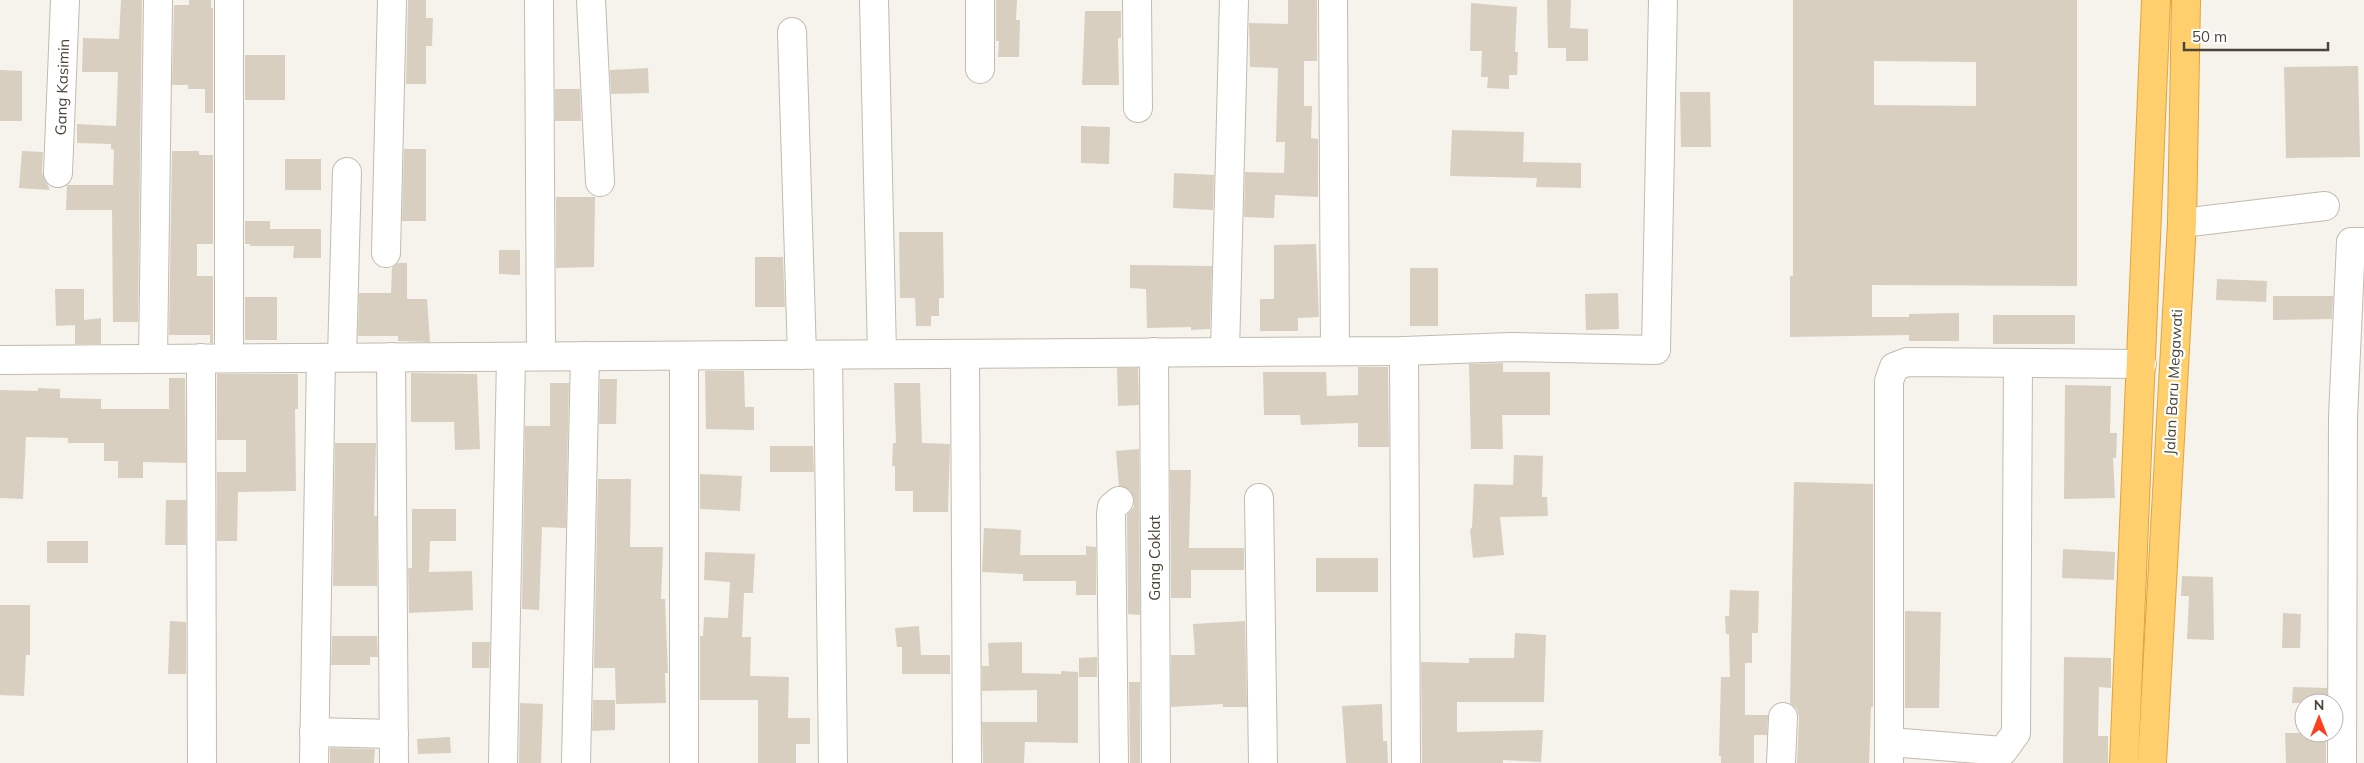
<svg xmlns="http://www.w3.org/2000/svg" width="2364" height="763" font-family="Mulish,sans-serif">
	<rect width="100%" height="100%" fill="#f6f3ec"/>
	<g fill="#d8cfc1" fill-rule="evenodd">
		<polygon points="121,0 142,0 138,322 113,322 112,210 66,210 67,185 113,185 114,150 111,149 111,144 77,143 77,124 116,126 118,74 117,72 82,72 83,38 119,39"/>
		<polygon points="189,0 211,0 211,8 213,8 213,113 205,113 205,89 188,89 188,85 172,85 174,5 189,5"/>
		<polygon points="408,0 426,0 426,18 433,18 432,46 426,46 426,84 406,84"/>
		<polygon points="996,0 1017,0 1016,20 1020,20 1019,57 998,57 999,41 996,41"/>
		<polygon points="1288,0 1317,0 1317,61 1304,61 1304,106 1312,106 1311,138 1318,139 1318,197 1275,195 1274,218 1244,217 1245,172 1284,173 1285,142 1276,142 1278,68 1250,67 1249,23 1288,24"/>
		<polygon points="1547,0 1571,0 1570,28 1588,29 1588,61 1566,61 1566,48 1548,48"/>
		<path d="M1793 0H2077V286L1872 285V317H1909V314L1959 313V341H1909V335L1790 337V276H1793ZM1874 61 1976 62V106L1874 105Z"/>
		<polygon points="1471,3 1517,7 1515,52 1518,52 1517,75 1509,75 1509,89 1487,88 1488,77 1481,77 1482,51 1470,51"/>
		<polygon points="1085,11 1121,11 1121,38 1118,38 1119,85 1082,85"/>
		<rect x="245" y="55" width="40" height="45"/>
		<polygon points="2358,66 2360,157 2286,158 2284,67"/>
		<polygon points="648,68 649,93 611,94 610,70"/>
		<polygon points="0,70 22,71 22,121 0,121"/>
		<polygon points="555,89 580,89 581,121 555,121"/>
		<polygon points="1680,92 1710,92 1711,147 1681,147"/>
		<polygon points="1081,126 1110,127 1109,164 1081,163"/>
		<polygon points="1452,130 1524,132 1523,162 1581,163 1581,188 1536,187 1537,178 1450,176"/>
		<polygon points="404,149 426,149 426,221 402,221"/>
		<polygon points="22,151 43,152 42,173 50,190 19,188"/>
		<polygon points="172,151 199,151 199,155 213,155 213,244 197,244 197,276 213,276 213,343 210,343 210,335 169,335"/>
		<rect x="285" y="159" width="36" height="31"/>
		<polygon points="1174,173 1214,175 1213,210 1173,208"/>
		<polygon points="556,197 595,197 594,267 556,268"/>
		<polygon points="245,221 270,221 270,229 321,229 321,258 293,258 294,246 250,246 250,244 245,244"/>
		<polygon points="899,232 943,232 944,298 939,298 939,316 931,316 931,326 916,326 915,298 900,298"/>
		<polygon points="1316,244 1319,317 1298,318 1298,331 1260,331 1260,299 1274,299 1274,245"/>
		<polygon points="499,250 520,250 520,275 499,274"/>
		<polygon points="755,257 783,257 785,307 755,307"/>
		<polygon points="398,263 407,263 407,299 427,299 430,342 398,341 398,336 358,336 359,293 391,293 392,267"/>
		<polygon points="1130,265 1212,266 1210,329 1191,330 1191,327 1147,328 1146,289 1130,288"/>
		<rect x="1410" y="268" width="28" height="58"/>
		<polygon points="2217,279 2267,281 2266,302 2216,300"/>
		<polygon points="55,289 84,289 84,320 101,318 101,344 75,344 75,325 56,326"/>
		<polygon points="1618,293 1619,329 1586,330 1585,294"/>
		<polygon points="2273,296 2333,296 2332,319 2273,320"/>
		<rect x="245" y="297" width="32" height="43"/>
		<rect x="1993" y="315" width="82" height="29"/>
		<polygon points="1503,363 1503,372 1550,372 1550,415 1502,415 1503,449 1471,449 1469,364"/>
		<polygon points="1358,367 1388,367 1389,447 1358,447 1358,423 1301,425 1300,415 1264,415 1263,372 1326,372 1327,396 1358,395"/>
		<polygon points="1117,368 1138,368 1139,405 1118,406"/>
		<polygon points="705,371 744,371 745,407 754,407 754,430 706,429"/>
		<polygon points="411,373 477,374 480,449 455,450 454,422 411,422"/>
		<polygon points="217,374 298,374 298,409 295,409 296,491 238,492 237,541 217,541 217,472 246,472 246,440 217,440"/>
		<polygon points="169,378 185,378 186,463 143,462 143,478 118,478 118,461 104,461 104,443 68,443 68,438 26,437 23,499 0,498 0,390 38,391 38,388 60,389 60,398 101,399 101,409 169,409"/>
		<polygon points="600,379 617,379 616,424 599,424"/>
		<polygon points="550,383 569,383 566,528 542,527 539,610 522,609 525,426 550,426"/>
		<polygon points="894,383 920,383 922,443 950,444 948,512 913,512 913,491 895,491 895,466 892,466 893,443 896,443"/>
		<polygon points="2065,385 2111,386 2110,433 2117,433 2116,458 2113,458 2115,498 2064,499"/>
		<polygon points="335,443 376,443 374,516 377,516 377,586 333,586"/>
		<polygon points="770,446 813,446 814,472 770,472"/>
		<polygon points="1139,449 1140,615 1128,614 1127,515 1134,507 1134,499 1130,490 1119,486 1116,451"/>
		<polygon points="1514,455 1543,456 1542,497 1547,497 1548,516 1500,517 1504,555 1473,558 1470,529 1472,528 1474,484 1513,485"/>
		<polygon points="1170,470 1191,470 1189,548 1244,548 1244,570 1191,570 1191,598 1171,598"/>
		<polygon points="700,474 742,476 740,511 700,509"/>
		<polygon points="598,479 631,479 630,547 663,547 661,599 665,599 668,673 665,673 666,703 616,704 615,668 594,668"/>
		<polygon points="1794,482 1873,484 1873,707 1871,707 1869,763 1797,763 1799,717 1797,709 1790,703"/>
		<polygon points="166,500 186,500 186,545 165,545"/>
		<polygon points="412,509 456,509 456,541 430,541 429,572 472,571 473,610 409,613 408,568 412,568"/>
		<polygon points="984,528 1021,530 1020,555 1086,555 1086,546 1096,547 1096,595 1076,595 1076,581 1023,581 1023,574 982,572"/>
		<rect x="47" y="541" width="41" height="22"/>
		<polygon points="2063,549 2115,552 2114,580 2062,578"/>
		<polygon points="705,552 755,554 753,593 744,593 742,637 751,637 750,676 789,677 788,718 810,718 810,744 796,744 796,763 758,763 758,700 700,700 700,636 703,636 704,617 728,618 730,582 704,580"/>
		<rect x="1316" y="558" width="62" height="34"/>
		<polygon points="2182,576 2213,577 2214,640 2187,639 2189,596 2181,596"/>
		<polygon points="1730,590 1759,591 1758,633 1752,633 1752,663 1745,663 1745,715 1768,715 1767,735 1754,735 1754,763 1721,763 1721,756 1719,756 1721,677 1730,677 1729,634 1726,634 1725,616 1729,616"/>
		<polygon points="0,605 30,605 30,655 26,655 24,696 0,695"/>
		<polygon points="1905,611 1941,612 1939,708 1905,708"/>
		<polygon points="2283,613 2301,614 2300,648 2282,648"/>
		<polygon points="170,621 186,622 186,674 168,674"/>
		<polygon points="1245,621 1247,707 1223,707 1223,704 1171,707 1171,655 1195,655 1193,624"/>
		<polygon points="919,626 921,655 950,655 950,674 902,674 902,647 897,647 895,628"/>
		<polygon points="1515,633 1546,635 1544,702 1457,702 1457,732 1543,730 1541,762 1503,760 1503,763 1422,763 1421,662 1469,663 1469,658 1514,658"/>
		<polygon points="332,636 377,636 378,657 370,657 370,665 331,665"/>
		<polygon points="472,642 490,642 489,668 472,668"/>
		<polygon points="1022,642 1022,673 1061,674 1061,671 1078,672 1078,743 1025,742 1024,763 983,763 982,722 1037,722 1037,690 982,691 982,666 989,666 988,643"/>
		<polygon points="1097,657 1097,677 1079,677 1079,658"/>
		<polygon points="2064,657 2111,658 2111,688 2099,687 2098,736 2108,736 2108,763 2063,763"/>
		<polygon points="1129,682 1140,682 1140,763 1130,763"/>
		<polygon points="2293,687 2327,688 2327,703 2292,703"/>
		<polygon points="593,700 615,700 615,730 592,731"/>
		<polygon points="520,703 543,704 541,763 519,763"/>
		<polygon points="1382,704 1383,741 1387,741 1388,763 1346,763 1342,706"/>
		<polygon points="2285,733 2326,733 2326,763 2286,763"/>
		<polygon points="450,737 451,753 418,754 417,739"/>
		<polygon points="330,748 375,749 374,763 330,763"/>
	</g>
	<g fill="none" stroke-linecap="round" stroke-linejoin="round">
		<defs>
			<g id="minor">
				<polyline points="229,0 229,358"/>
				<polyline points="539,0 541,356"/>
				<polyline points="591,0 600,182"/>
				<polyline points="874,0 882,354"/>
				<polyline points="980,0 980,69"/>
				<polyline points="1137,0 1138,108"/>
				<polyline points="1333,0 1335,351"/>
				<polyline points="792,32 802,355"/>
				<polyline points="58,173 65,0"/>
				<polyline points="2182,223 2325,206"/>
				<polyline points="386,253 392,0"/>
				<polyline points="1404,351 1406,763"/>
				<polyline points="1154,352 1156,763"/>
				<polyline points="1225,352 1234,0"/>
				<polyline points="965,354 967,763"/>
				<polyline points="828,355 833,763"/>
				<polyline points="684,356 684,763"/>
				<polyline points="342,357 347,172"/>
				<polyline points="391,357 394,763"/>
				<polyline points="201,358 202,763"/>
				<polyline points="153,359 158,0"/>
				<polyline points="0,360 1404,351 1511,347 1656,350 1663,0"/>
				<polyline points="1259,498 1263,763"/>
				<polyline points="314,732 394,734"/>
				<polyline points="1890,742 2003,751 2016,733 2018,363"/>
				<polyline points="314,763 321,358"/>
				<polyline points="503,763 511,357"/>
				<polyline points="576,763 585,356"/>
				<polyline points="1114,763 1111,514 1112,507 1119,501"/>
				<polyline points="1781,763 1783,717"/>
				<polyline points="1889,763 1889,381 1894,367 1907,362 2142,364"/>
				<polyline points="2342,763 2343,417 2351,242 2364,242"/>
			</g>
			<g id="highway">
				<polyline points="2124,763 2156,0"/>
				<polyline points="2152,763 2182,223 2186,0"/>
			</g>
		</defs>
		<use href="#minor" stroke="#c2bbae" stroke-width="30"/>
		<use href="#highway" stroke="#e0a43c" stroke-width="30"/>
		<use href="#minor" stroke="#fff" stroke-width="28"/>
		<use href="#highway" stroke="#ffcf6e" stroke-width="28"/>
	</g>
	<g text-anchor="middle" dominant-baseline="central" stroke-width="4.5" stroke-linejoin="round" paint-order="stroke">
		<g font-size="15" fill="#4b4439" stroke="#fff">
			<text transform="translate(62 87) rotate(-88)">Gang Kasimin</text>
			<text transform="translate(2173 382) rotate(-87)">Jalan Baru Megawati</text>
			<text transform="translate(1154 558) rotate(-90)">Gang Coklat</text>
		</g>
	</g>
	<g transform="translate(2319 718)"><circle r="24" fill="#ffffff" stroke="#b7b4b0"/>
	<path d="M0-4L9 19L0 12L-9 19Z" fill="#fc3f1d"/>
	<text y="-8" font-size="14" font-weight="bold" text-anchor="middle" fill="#4b4439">N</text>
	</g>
	<path d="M2184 42v8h144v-8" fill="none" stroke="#4b4439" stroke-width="2.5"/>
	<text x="2192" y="42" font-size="15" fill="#4b4439" stroke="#ffffff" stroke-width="4" paint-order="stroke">50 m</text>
</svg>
